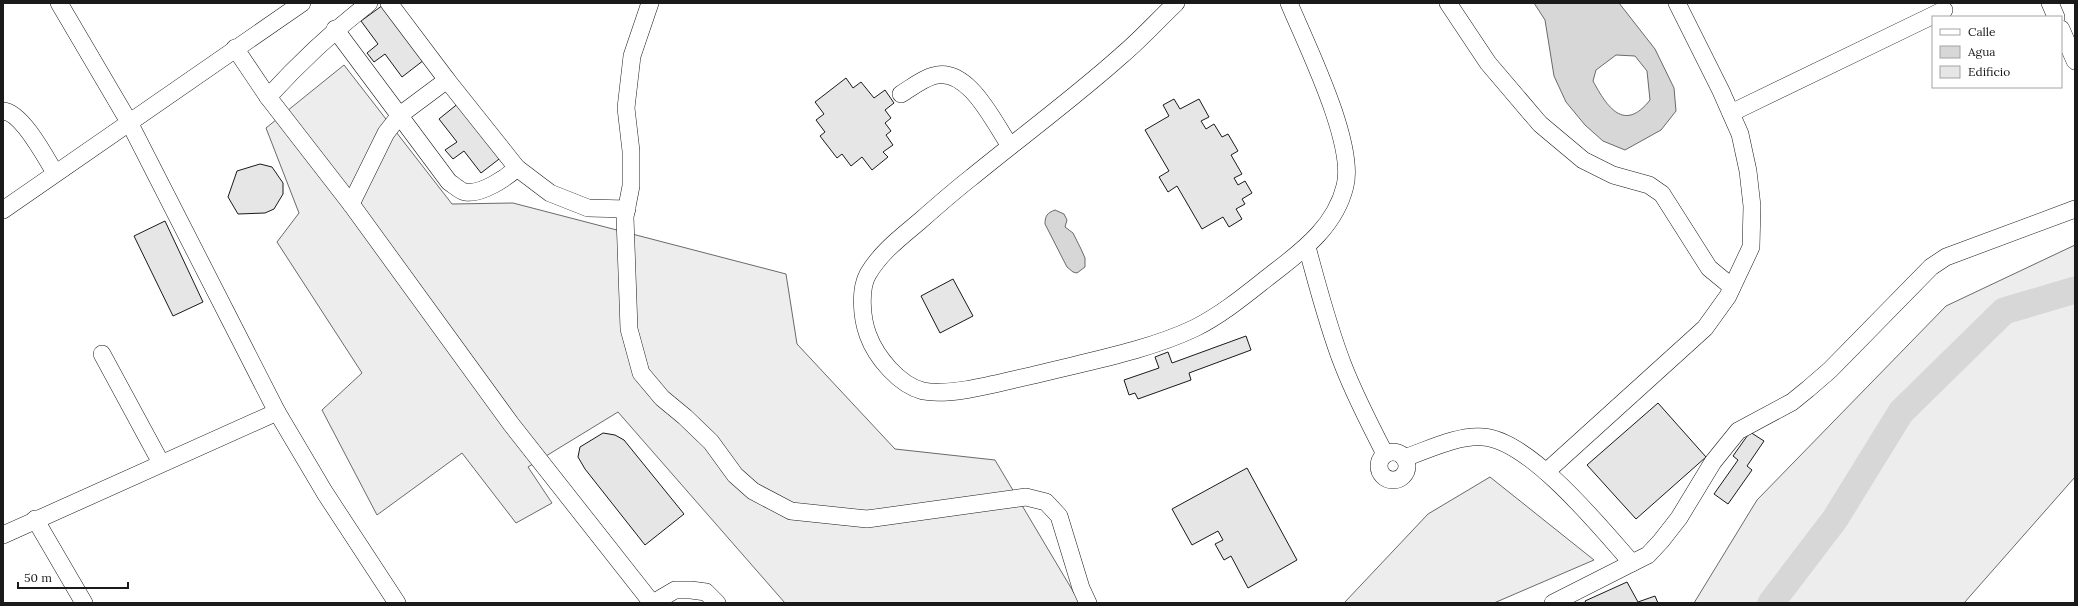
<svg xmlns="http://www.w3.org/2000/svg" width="2078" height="606" font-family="Lora,serif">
	<rect width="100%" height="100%" fill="#fff"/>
	<g fill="#ededed" stroke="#6a6a6a">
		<polygon points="344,65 452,204 513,203 786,274 797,344 895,449 995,460 1080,603 785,603 618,412 528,467 552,503 516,523 462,453 377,515 322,410 362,373 277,242 299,213 266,128"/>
		<polygon points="2075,245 2075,477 1964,603 1694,603 1757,500 1946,306"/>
		<polygon points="1490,477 1594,560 1494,603 1344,603 1428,514"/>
	</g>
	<g fill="#d7d7d7" stroke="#6a6a6a" fill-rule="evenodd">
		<path d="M1534 3H1619L1655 49 1674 88 1676 111 1661 130 1625 150 1603 141 1585 125 1566 102 1554 76 1545 20ZM1616 55 1635 56 1647 71 1650 100C1624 133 1607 107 1593 81L1596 70Z"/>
		<path d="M1055 210 1064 214 1067 220 1065 227 1073 233 1081 249 1085 258V267L1077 273 1073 272 1067 267 1045 224C1045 216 1047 213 1055 210Z"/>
	</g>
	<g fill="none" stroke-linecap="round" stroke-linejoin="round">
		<polyline stroke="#d7d7d7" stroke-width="27" points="1771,603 1835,519 1901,412 2004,311 2075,290"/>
	</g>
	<g fill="#e6e6e6" stroke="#1a1a1a">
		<polygon points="383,5 424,60 402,77 385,54 374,62 367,53 378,44 361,21"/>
		<polygon points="846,78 853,88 861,82 874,98 885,90 894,103 885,110 891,118 885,123 891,131 886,135 893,145 883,152 888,157 872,170 862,157 851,166 842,154 837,158 820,136 825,132 816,120 824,114 815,102"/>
		<polygon points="1174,99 1180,109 1199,99 1209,117 1201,121 1206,129 1214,124 1222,137 1228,134 1238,151 1231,155 1242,174 1234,178 1238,185 1245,181 1252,193 1242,199 1245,204 1236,209 1242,219 1229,227 1223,217 1202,229 1177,186 1168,192 1159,177 1169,171 1145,130 1169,116 1163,105"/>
		<polygon points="460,102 503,156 481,173 464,151 453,159 445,150 457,142 439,119"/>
		<polygon points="260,164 272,167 283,183 283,194 274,209 265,213 238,214 228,197 237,171"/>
		<polygon points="165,221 203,302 173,316 134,236"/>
		<polygon points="953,279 973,316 940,333 921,296"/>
		<polygon points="1246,336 1251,350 1189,373 1191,380 1138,399 1135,393 1129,395 1124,380 1159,368 1155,357 1168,352 1172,363"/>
		<polygon points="1658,403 1706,457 1636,519 1587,465"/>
		<polygon points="1750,432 1764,441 1747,466 1752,470 1728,504 1714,494 1738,460 1733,456"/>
		<polygon points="603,433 615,435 624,440 684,514 645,545 585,469 578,457 580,447"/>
		<polygon points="1247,468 1297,560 1248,588 1231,556 1224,560 1215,544 1223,540 1218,531 1192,545 1172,509"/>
		<polygon points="1627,582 1638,602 1655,596 1658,603 1586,603 1585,601"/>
	</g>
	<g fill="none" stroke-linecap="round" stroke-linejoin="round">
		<defs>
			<g id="minor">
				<polyline points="59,3 129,122 277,412 325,493 397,603"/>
				<polyline points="389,3 447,80 517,168 550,193 588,208 627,209"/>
				<polyline points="650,3 632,56 626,108 631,151 631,186 625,217 629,329 641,373 662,398 685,417 711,442 735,475 753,491 791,511 867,519 1026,497 1046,502 1059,516 1081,588 1088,603"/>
				<path d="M1176 3C1158 20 1141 39 1122 55 1074 98 1022 136 972 177 954 191 937 206 920 221 901 237 881 252 868 274 859 290 862 319 868 335 876 357 899 385 923 391 952 397 1005 381 1034 375 1085 362 1147 351 1195 328 1225 313 1250 291 1276 271 1306 248 1336 224 1345 186 1356 144 1306 44 1289 3"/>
				<polyline points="1448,3 1488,63 1540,124 1583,160 1613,175 1649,185 1662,194 1709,268 1732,287"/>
				<polyline points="2050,3 2056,17"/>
				<path d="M335 29 449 182C454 185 460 191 465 192 481 195 506 178 517 168"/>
				<polyline points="2061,29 2075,61"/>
				<polyline points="235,48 268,97 351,204 511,424 652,603"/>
				<path d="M901 94C911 88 922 79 933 76 968 65 994 123 1010 146"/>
				<path d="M268 97C300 62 332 32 369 3"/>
				<path d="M3 111C22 112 46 158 55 173"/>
				<polyline points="1731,113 1944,10"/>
				<polyline points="351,204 386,133 400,115 447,80"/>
				<polyline points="3,210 302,3"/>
				<path d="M1307 247C1318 287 1328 327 1343 365 1355 396 1370 425 1385 454"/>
				<polyline points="102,354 161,463"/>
				<circle cx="1393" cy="466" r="14"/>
				<path d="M1404 458C1428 450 1457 435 1483 437 1530 440 1601 528 1632 563L1553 603"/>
				<polyline points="1546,472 1705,328 1728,296 1751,247 1752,206 1748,171 1740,134 1721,91 1677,3"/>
				<polyline points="35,519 84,603"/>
				<polyline points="3,535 277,412"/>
				<polyline points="1632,563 1648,555 1661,541 1679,518 1713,462 1738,431 1792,402 1808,389 1830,370 1931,267 1946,257 2075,209"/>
				<polyline points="653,603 675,590 691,590 706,592 717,603"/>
			</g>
		</defs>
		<use href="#minor" stroke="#1a1a1a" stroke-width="18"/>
		<use href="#minor" stroke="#fff" stroke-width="17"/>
	</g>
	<rect width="2078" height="606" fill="none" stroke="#1a1a1a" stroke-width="8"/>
	<rect x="1932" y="16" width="130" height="72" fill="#ffffff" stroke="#a3a3a3"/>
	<rect x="1940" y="29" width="20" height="6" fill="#ffffff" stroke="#a3a3a3"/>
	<text x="1968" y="36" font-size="12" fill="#1a1a1a">Calle</text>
	<rect x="1940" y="46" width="20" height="12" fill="#d7d7d7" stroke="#a3a3a3"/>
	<text x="1968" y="56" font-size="12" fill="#1a1a1a">Agua</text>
	<rect x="1940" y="66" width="20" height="12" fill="#e6e6e6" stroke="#a3a3a3"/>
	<text x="1968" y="76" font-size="12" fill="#1a1a1a">Edificio</text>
	<path d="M18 582v6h110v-6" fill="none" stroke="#1a1a1a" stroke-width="2"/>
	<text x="24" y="582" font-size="12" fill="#1a1a1a" stroke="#ffffff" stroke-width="3" paint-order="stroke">50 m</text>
</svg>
